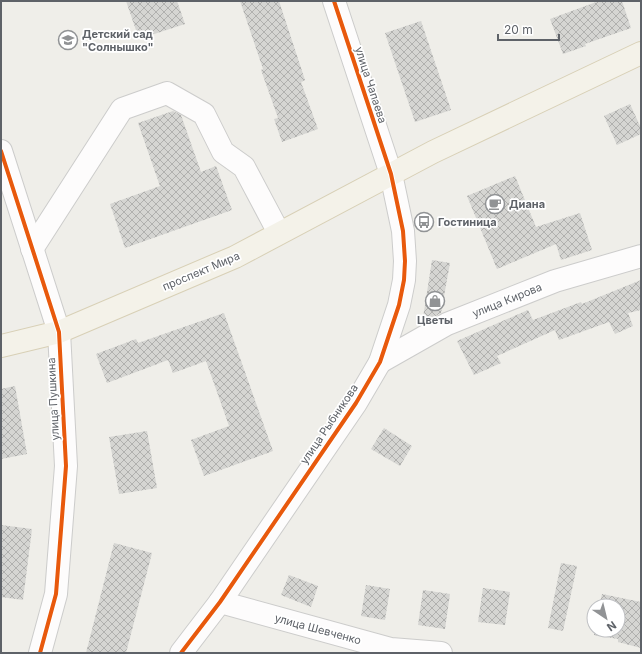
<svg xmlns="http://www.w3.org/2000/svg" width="642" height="654" font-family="Inter,sans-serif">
	<defs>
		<pattern id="building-cross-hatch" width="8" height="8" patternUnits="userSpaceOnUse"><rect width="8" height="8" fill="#d5d5d2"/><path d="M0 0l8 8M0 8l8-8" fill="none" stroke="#b0b0ae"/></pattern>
	</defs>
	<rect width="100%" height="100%" fill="#efeee9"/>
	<g fill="url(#building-cross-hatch)">
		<polygon points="126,1 177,1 185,24 139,39"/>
		<polygon points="240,1 279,1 305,80 301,82 318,129 282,142 274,119 278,118 261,70 263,69"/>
		<polygon points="599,1 622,1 631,28 585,44 586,46 563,54 550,19"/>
		<polygon points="421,21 451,110 415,122 385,33"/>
		<polygon points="630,104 641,128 641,134 617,145 604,116"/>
		<polygon points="173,111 181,115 201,172 216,166 232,210 125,248 110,204 160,186 138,123"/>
		<polygon points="515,176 536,227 580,213 592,250 561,260 556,244 497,269 467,196"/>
		<polygon points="432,260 450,263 441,313 430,319 423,318"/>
		<polygon points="641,280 641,310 628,313 633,326 615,334 609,322 559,340 555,330 497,356 501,363 474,375 457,341 528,310 533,320 581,302 582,304"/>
		<polygon points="224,313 273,451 204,476 191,440 229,426 206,361 173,373 168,360 107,383 96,354 136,339 138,343"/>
		<polygon points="15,386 27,454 1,459 1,389"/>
		<polygon points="384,428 412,446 400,466 371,449"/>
		<polygon points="147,431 157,488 119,494 109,437"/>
		<polygon points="1,525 32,529 23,600 1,597"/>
		<polygon points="114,543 152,553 126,653 86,653"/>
		<polygon points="561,563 577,566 563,631 548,628"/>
		<polygon points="289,575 318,586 311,607 281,595"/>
		<polygon points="366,585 390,589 385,620 361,616"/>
		<polygon points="483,588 510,592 505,625 478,622"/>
		<polygon points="423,590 450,594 445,629 418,625"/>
		<polygon points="602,594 641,602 641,648 618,642 618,639 594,635 594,630 618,630 618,606 599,606"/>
	</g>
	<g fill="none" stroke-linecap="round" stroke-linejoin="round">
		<defs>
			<g id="minor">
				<polyline points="1,151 59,332 66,466 56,594 40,653"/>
				<polyline points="32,249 122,109 167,93 204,114 223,152 244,167 279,233"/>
				<polyline points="380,362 447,324 555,281 641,256"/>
				<polyline points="220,602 391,649 441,653"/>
				<polyline points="181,653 220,602 356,403 380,362 399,305 404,280 405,261 403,231 391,174 334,1"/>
			</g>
			<polyline id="major" points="1,346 59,332 235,257 433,152 641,53"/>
		</defs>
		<use href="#minor" stroke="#cccccb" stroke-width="24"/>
		<use href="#major" stroke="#d8d0b6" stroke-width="24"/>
		<use href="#minor" stroke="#fdfcfc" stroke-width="22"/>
		<use href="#major" stroke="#f4f2e9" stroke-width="22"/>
		<defs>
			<g id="cycleway">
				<polyline points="1,151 59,332 66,466 56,594 40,653"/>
				<polyline points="181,653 220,602 356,403 380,362 399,305 404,280 405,261 403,231 391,174 334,1"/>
			</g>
		</defs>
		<use href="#cycleway" stroke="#fff" stroke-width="6"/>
		<use href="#cycleway" stroke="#e8590c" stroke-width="4"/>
	</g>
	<defs>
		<symbol id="school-ring" viewBox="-11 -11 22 22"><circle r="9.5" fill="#fff" stroke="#919395" stroke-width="1.5"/><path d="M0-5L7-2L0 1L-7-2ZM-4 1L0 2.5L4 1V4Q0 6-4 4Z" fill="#919395"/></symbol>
		<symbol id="cafe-ring" viewBox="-11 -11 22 22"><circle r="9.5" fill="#fff" stroke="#919395" stroke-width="1.5"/><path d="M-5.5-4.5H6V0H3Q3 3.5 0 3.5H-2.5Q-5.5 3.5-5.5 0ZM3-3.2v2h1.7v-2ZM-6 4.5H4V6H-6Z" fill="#919395"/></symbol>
		<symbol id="bus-ring" viewBox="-11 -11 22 22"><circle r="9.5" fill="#fff" stroke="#919395" stroke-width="1.5"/><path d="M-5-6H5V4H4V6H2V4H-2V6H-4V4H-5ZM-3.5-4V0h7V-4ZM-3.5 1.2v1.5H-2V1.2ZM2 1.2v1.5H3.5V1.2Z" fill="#919395"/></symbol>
		<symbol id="shop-ring" viewBox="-11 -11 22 22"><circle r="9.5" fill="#fff" stroke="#919395" stroke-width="1.5"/><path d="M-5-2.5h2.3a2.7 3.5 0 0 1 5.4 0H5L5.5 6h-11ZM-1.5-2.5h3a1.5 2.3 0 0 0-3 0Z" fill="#919395"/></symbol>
	</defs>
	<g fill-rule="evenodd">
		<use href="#school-ring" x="57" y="29" width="22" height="22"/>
		<use href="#cafe-ring" x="484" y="193" width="22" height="22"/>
		<use href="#bus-ring" x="413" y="211" width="22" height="22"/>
		<use href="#shop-ring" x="424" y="290" width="22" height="22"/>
	</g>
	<g text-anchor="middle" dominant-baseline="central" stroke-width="3.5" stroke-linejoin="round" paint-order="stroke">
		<g font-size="11" font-weight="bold" fill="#5e6268" stroke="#fff" text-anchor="start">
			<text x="82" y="34">Детский сад<tspan x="82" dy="13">"Солнышко"</tspan></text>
			<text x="509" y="204">Диана</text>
			<text x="438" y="222">Гостиница</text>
			<text x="435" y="320" text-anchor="middle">Цветы</text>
		</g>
		<g font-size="11" fill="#5e6268" stroke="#fff">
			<text transform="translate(371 85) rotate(72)">улица Чапаева</text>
			<text transform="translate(201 271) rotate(-23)">проспект Мира</text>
			<text transform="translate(507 300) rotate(-22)">улица Кирова</text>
			<text transform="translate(53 399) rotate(-93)">улица Пушкина</text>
			<text transform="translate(329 424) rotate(-56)">улица Рыбникова</text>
			<text transform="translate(318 629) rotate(15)">улица Шевченко</text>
		</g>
	</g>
	<rect width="642" height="654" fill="none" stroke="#5e6268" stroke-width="4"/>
	<g transform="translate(606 618) rotate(145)"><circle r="19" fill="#ffffff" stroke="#bfc0c3"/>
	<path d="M0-3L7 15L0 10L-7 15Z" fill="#919395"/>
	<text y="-6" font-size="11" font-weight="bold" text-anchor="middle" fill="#5e6268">N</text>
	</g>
	<path d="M498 34v6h61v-6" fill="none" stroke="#5e6268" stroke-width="2"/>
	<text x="504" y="34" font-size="12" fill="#5e6268" stroke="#ffffff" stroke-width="3" paint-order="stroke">20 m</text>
</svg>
